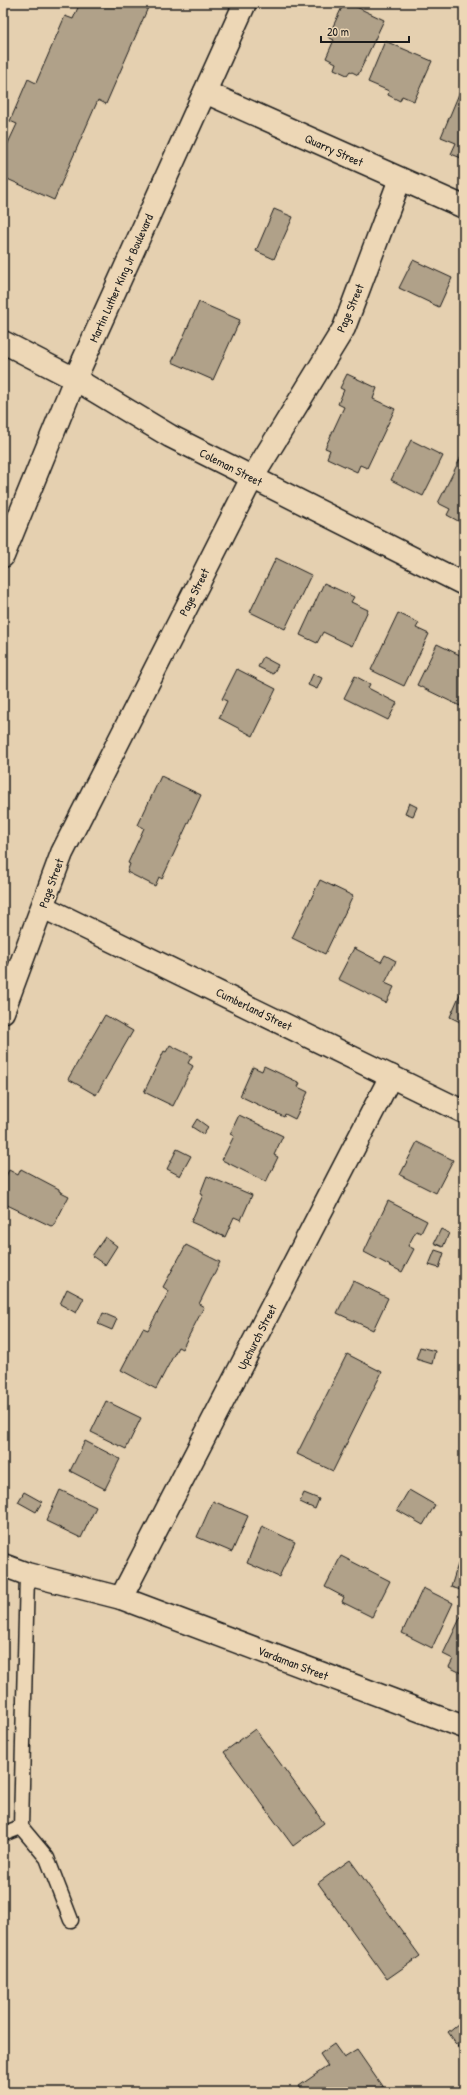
<svg xmlns="http://www.w3.org/2000/svg" width="467" height="2095" font-family="'Patrick Hand',sans-serif">
	<rect width="100%" height="100%" fill="#e5d0b0"/>
	<filter id="ink" filterUnits="userSpaceOnUse"><feTurbulence type="fractalNoise" baseFrequency=".025" numOctaves="2"/><feDisplacementMap in="SourceGraphic" scale="8" xChannelSelector="R" yChannelSelector="G"/><feConvolveMatrix kernelMatrix="1 2 1 2 8 2 1 2 1" color-interpolation-filters="sRGB"/></filter>
	<g filter="url(#ink)">
		<g fill="#b0a189" stroke="#1c1c1c">
			<polygon points="80,3 150,3 106,104 98,100 54,200 3,177 3,154 17,124 10,121 28,79 36,83 65,16 73,19"/>
			<polygon points="344,3 348,3 384,20 358,75 350,71 347,75 334,69 336,63 326,58 334,40 328,37"/>
			<polygon points="385,41 432,61 414,101 402,96 400,101 388,95 389,91 368,82"/>
			<polygon points="461,89 464,90 464,159 451,154 456,143 441,137"/>
			<polygon points="274,209 293,217 274,259 256,251"/>
			<polygon points="413,260 452,278 439,307 399,288"/>
			<polygon points="199,302 240,320 213,380 172,362"/>
			<polygon points="347,374 377,388 373,399 395,409 367,468 360,465 357,472 327,458 330,450 325,448 344,407 338,404 344,390 340,388"/>
			<polygon points="411,440 443,456 423,496 391,480"/>
			<polygon points="463,453 464,518 463,517 460,522 447,515 450,509 438,503"/>
			<polygon points="276,558 311,575 285,629 250,612"/>
			<polygon points="324,583 354,597 351,602 368,610 352,646 323,632 317,643 300,635"/>
			<polygon points="398,613 419,623 416,628 429,634 404,686 371,670"/>
			<polygon points="437,644 464,657 462,663 464,664 464,698 460,706 417,685"/>
			<polygon points="263,657 278,665 273,674 258,667"/>
			<polygon points="237,669 276,689 253,736 219,718 227,701 222,699"/>
			<polygon points="313,674 322,678 317,689 308,685"/>
			<polygon points="355,676 370,684 368,688 397,703 388,720 344,698"/>
			<polygon points="161,776 201,795 162,879 159,877 155,886 127,872 130,864 128,863 144,828 138,825"/>
			<polygon points="409,803 417,807 413,816 405,813"/>
			<polygon points="320,880 353,896 325,954 292,938"/>
			<polygon points="354,948 381,962 385,955 396,961 385,983 394,987 386,1003 338,979"/>
			<polygon points="464,985 464,1024 450,1017"/>
			<polygon points="105,1015 133,1031 96,1095 68,1079"/>
			<polygon points="170,1045 192,1056 188,1063 193,1066 173,1106 144,1092 164,1051 166,1052"/>
			<polygon points="264,1066 300,1083 298,1087 308,1092 295,1119 285,1114 284,1117 240,1096 253,1067 262,1071"/>
			<polygon points="239,1115 283,1136 274,1155 278,1157 266,1182 222,1160 234,1136 230,1134"/>
			<polygon points="197,1119 208,1127 203,1134 192,1127"/>
			<polygon points="417,1142 453,1160 436,1193 400,1175"/>
			<polygon points="177,1149 191,1156 180,1176 167,1169"/>
			<polygon points="21,1169 59,1189 59,1191 69,1196 53,1227 3,1203 5,1197 3,1182 9,1170 18,1175"/>
			<polygon points="207,1176 252,1195 241,1220 234,1217 225,1237 191,1222 203,1195 200,1194"/>
			<polygon points="388,1201 427,1221 421,1233 416,1231 408,1246 414,1249 402,1272 364,1252"/>
			<polygon points="441,1229 449,1233 443,1247 434,1243"/>
			<polygon points="105,1237 117,1246 105,1265 92,1256"/>
			<polygon points="186,1245 220,1262 199,1304 204,1307 182,1349 178,1347 156,1389 121,1370 143,1328 148,1330 169,1291 163,1287"/>
			<polygon points="435,1250 444,1253 439,1268 429,1265"/>
			<polygon points="353,1281 388,1298 373,1330 337,1313"/>
			<polygon points="67,1289 84,1298 76,1313 60,1304"/>
			<polygon points="103,1313 117,1319 112,1330 98,1324"/>
			<polygon points="420,1347 435,1351 432,1364 416,1359"/>
			<polygon points="347,1354 382,1372 333,1471 297,1454"/>
			<polygon points="106,1401 141,1418 126,1449 91,1432"/>
			<polygon points="85,1441 120,1459 105,1489 70,1471"/>
			<polygon points="60,1490 96,1507 81,1538 46,1521"/>
			<polygon points="409,1490 435,1505 423,1525 397,1510"/>
			<polygon points="24,1492 42,1502 36,1512 18,1502"/>
			<polygon points="304,1493 319,1499 315,1509 300,1502"/>
			<polygon points="213,1501 248,1516 232,1552 197,1537"/>
			<polygon points="262,1526 295,1542 279,1577 247,1563"/>
			<polygon points="341,1556 390,1581 372,1617 342,1602 344,1597 325,1587"/>
			<polygon points="458,1564 464,1566 464,1591 451,1587"/>
			<polygon points="423,1588 453,1603 432,1648 402,1633"/>
			<polygon points="464,1610 464,1668 461,1673 449,1667 453,1659 443,1654"/>
			<polygon points="255,1729 324,1823 293,1846 224,1752"/>
			<polygon points="350,1860 420,1956 387,1979 318,1883"/>
			<polygon points="464,2019 464,2054 448,2032"/>
			<polygon points="334,2044 344,2058 357,2050 386,2092 303,2092 299,2086 328,2066 320,2054"/>
		</g>
		<g fill="none" stroke-linecap="round" stroke-linejoin="round">
			<defs>
				<g id="lane">
					<polyline points="27,1574 21,1827 47,1858 71,1920"/>
					<polyline points="3,1834 21,1827"/>
				</g>
				<g id="street">
					<polyline points="205,92 464,207"/>
					<polyline points="3,342 75,379 170,436 464,584"/>
					<polyline points="43,907 464,1112"/>
					<polyline points="3,1012 62,853 252,478 344,328 400,179"/>
					<polyline points="3,1565 27,1574 121,1598 464,1727"/>
					<polyline points="121,1598 391,1076"/>
				</g>
				<polyline id="primary" points="3,556 75,379 245,3"/>
			</defs>
			<use href="#lane" stroke="#1c1c1c" stroke-width="17"/>
			<use href="#street" stroke="#1c1c1c" stroke-width="25"/>
			<use href="#primary" stroke="#1c1c1c" stroke-width="25"/>
			<use href="#lane" stroke="#edd7b6" stroke-width="14"/>
			<use href="#street" stroke="#edd7b6" stroke-width="22"/>
			<use href="#primary" stroke="#edd7b6" stroke-width="22"/>
		</g>
	</g>
	<g text-anchor="middle" dominant-baseline="central" stroke-width="3.5" stroke-linejoin="round" paint-order="stroke">
		<g font-size="12" fill="#1c1c1c" stroke="#edd7b6">
			<text transform="translate(334 150) rotate(24)">Quarry Street</text>
			<text transform="translate(121 278) rotate(-66)">Martin Luther King Jr Boulevard</text>
			<text transform="translate(350 308) rotate(-67)">Page Street</text>
			<text transform="translate(231 467) rotate(27)">Coleman Street</text>
			<text transform="translate(194 592) rotate(-63)">Page Street</text>
			<text transform="translate(51 883) rotate(-70)">Page Street</text>
			<text transform="translate(254 1009) rotate(26)">Cumberland Street</text>
			<text transform="translate(257 1337) rotate(-63)">Upchurch Street</text>
			<text transform="translate(293 1663) rotate(21)">Vardaman Street</text>
		</g>
	</g>
	<rect width="467" height="2095" fill="none" stroke="#edd7b6" stroke-width="16"/>
	<rect x="8" y="8" width="451" height="2079" fill="none" stroke="#1c1c1c" stroke-width="1.5" filter="url(#ink)"/>
	<path d="M321 36v6h88v-6" fill="none" stroke="#1c1c1c" stroke-width="2"/>
	<text x="327" y="36" font-size="12" fill="#1c1c1c" stroke="#edd7b6" stroke-width="3" paint-order="stroke">20 m</text>
</svg>
